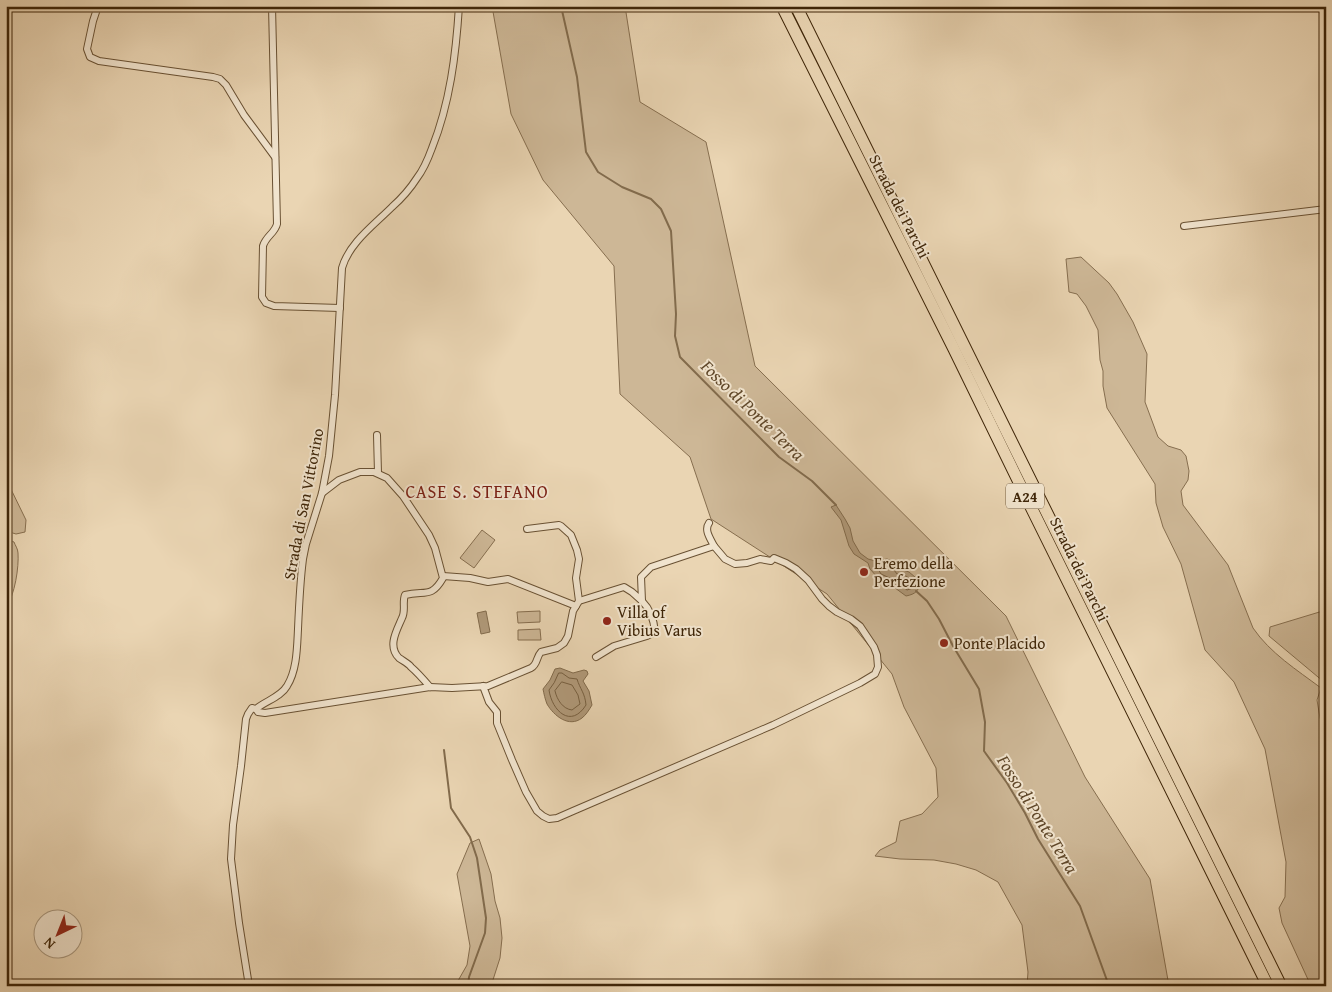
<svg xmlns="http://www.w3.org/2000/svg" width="1332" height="992" font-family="'Gentium Book Plus',serif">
	<rect width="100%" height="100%" fill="#ead5b3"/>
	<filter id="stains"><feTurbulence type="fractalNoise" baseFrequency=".004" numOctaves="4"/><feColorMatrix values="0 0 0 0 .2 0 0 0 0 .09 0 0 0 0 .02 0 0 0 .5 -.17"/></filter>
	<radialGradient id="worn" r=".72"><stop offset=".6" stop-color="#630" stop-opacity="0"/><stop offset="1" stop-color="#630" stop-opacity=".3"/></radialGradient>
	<g fill="#cdb796" stroke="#866e4f">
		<polygon points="492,6 625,6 640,102 706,142 755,366 1006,616 1085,777 1150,879 1169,986 1027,986 1028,972 1022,925 998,882 976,870 956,864 934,860 900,859 875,856 880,850 896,842 900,821 922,814 938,797 936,768 904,707 892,674 827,594 711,519 690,457 620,394 614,266 543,180 511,114"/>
		<path d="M1081 257 1109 283 1117 294 1133 322 1147 354 1145 402 1158 437 1168 446 1181 450 1186 456 1189 471 1188 480 1181 491 1183 505 1228 565 1253 628C1270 653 1297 670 1321 688L1317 700 1320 718 1326 733V986H1311L1282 923 1279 908 1285 897 1286 862 1265 749 1234 682 1205 650 1181 564 1163 527 1156 503 1155 484 1107 408 1103 386V371L1100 360 1098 330 1086 306 1077 294 1069 292 1066 259Z"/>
		<polygon points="6,479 26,520 25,532 16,534 6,531"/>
		<polygon points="482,530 495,540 474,568 460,558"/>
		<path d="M6 539 14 542C15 545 18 549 18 553 19 567 15 595 6 607Z"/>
		<polygon points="1326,610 1326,681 1324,682 1269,636 1270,627"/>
		<polygon points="540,611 540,622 518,623 517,612"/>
		<polygon points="540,629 541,640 518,640 518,630"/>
		<polygon points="479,839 491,874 495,901 500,918 502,938 500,958 491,986 455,986 467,965 470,946 457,874 470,843"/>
	</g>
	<g fill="#b09979" stroke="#826b4c">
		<path d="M836 505 845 519 850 528 853 541 860 553 868 559 876 561 887 559 893 561 900 569 909 572 921 582C918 591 916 594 906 596L891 585 878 578 870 569 868 563 854 554 849 546 841 520 831 507Z"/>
		<polygon points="486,611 490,632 481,634 477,613"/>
		<path d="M560 668 573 673 584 670 587 671 588 674 583 681 589 691 592 705C589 710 586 715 582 718 569 728 554 716 547 704 545 699 544 694 543 689L550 680 555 669Z"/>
	</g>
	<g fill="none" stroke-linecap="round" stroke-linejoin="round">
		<g stroke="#775f40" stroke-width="1">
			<polygon points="887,565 891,566 897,574 906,576 914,582 915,585 913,588 907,590 894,580 881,574 878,569 878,567"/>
			<path d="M559 673H562L569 678 577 679C580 689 585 693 586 705 571 729 552 711 549 690L554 683Z"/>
			<path d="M562 682 572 685 578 695 580 704 572 710C563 709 557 700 555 691Z"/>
		</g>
		<g stroke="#826b4c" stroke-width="2">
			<polyline points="561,6 577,77 586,152 598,172 622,187 651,199 661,209 671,231 676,314 675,336 680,357 779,457 812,481 836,505"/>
			<polyline points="916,591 927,601 939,619 953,646 979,689 985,722 984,751 1007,783 1025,813 1038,839 1080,906 1109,986"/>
			<polyline points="444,750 451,808 470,837 477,858 486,918 485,933 469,977 468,986"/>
		</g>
		<defs>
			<g id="minor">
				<polyline points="98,6 93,21 87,49 90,57 99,61 213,77 220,79 226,85 244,115 275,157"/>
				<path d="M272 6 277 224C275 233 266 236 263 246L262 297 266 303 274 306 340 308"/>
				<polyline points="1322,6 1326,21"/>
				<polyline points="1184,226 1326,209"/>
				<polyline points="377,435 378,473"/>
				<path d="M322 493 339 480 360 472H374L387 478 403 496 429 535 435 548 443 578C431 599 425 590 405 595 402 602 406 611 402 618 397 630 387 646 399 658 403 661 408 663 411 667 418 673 424 680 430 687"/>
				<polyline points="527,529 559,525 561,526 571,535 577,550 579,559 576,578 579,601"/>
				<polyline points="443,576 470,578 488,582 508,579 576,606"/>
				<path d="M596 657 614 646 647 636 655 632C654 621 650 609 642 601"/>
				<polyline points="483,686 489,702 497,712 497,723 512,760 526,792 537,811 543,816 549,819 557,818 573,811 773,725 860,683 875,674 878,667 877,655 874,647 860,626 851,619 837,612 829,606 822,599 808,580 796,569 786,563 774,558 771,561 760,559 747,563 735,564 725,559 714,546"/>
				<path d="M256 709 258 712 265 713 430 687 452 688 488 686 531 668C538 664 536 657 541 652L557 648 564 643 568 636 573 611 579 601 624 587 632 592 642 601 641 577 651 567 714 546C710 538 704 530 709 523"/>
				<path d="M249 986 239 923 231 859 233 825 241 766 246 719 248 714 252 708 256 709C265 701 281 697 287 686 297 670 297 648 298 629 299 606 300 582 303 559L306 544 322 493 329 456 335 395 342 268C349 243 374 225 392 207 401 199 410 189 417 178 424 169 428 159 432 148 450 103 456 54 459 6"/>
			</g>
			<g id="motorway">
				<polyline points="782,6 954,349 1032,509 1268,986"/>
				<polyline points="796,6 1281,986"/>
			</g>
		</defs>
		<use href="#minor" stroke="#695133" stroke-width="8"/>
		<use href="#motorway" stroke="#3e2508" stroke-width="13"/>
		<use href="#minor" stroke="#f1e4ce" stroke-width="6"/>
		<use href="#motorway" stroke="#ead5b3" stroke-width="11"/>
	</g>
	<g fill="#8f2418" stroke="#f1e4ce" stroke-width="2">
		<circle cx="864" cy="572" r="5"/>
		<circle cx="607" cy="621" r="5"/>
		<circle cx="944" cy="643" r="5"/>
	</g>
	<g text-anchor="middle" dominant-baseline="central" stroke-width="4" stroke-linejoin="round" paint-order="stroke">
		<rect fill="#f1e4ce" stroke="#745e43" stroke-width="1" x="1006" y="483.5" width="38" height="25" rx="4"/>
		<g font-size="15" font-weight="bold" fill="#3e2508">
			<text x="1025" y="496">A24</text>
		</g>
		<g font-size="16" fill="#3e2508" stroke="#f1e4ce">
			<text transform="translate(900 206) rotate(63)">Strada dei Parchi</text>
			<text transform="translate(303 504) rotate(-79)">Strada di San Vittorino</text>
			<text transform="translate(1080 569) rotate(64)">Strada dei Parchi</text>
		</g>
		<g font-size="16" fill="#3e2508" stroke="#f1e4ce" text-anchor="start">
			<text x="874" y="563">Eremo della<tspan x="874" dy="18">Perfezione</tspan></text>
			<text x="617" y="612">Villa of<tspan x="617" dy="18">Vibius Varus</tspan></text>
			<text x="954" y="643">Ponte Placido</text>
		</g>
		<g font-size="18" font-style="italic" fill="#60482a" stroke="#f1e4ce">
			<text transform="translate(753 410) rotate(44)">Fosso di Ponte Terra</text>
			<text transform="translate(1038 814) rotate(58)">Fosso di Ponte Terra</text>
		</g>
		<g font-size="18" letter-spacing="1" fill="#7a1f14" stroke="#f1e4ce">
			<text x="477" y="491">CASE S. STEFANO</text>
		</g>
	</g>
	<rect width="1332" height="992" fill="none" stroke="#ead5b3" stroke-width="25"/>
	<rect x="8" y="8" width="1317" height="977" fill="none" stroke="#3e2508" stroke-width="2.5"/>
	<rect x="12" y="12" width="1307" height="967" fill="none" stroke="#3e2508"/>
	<g transform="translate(58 934) rotate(223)"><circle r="24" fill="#f1e4ce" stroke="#a9987f"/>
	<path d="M0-4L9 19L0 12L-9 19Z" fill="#8f2418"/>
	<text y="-8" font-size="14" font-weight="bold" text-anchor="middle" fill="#3e2508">N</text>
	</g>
	<rect width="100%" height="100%" filter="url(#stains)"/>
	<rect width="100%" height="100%" fill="url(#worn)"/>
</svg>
